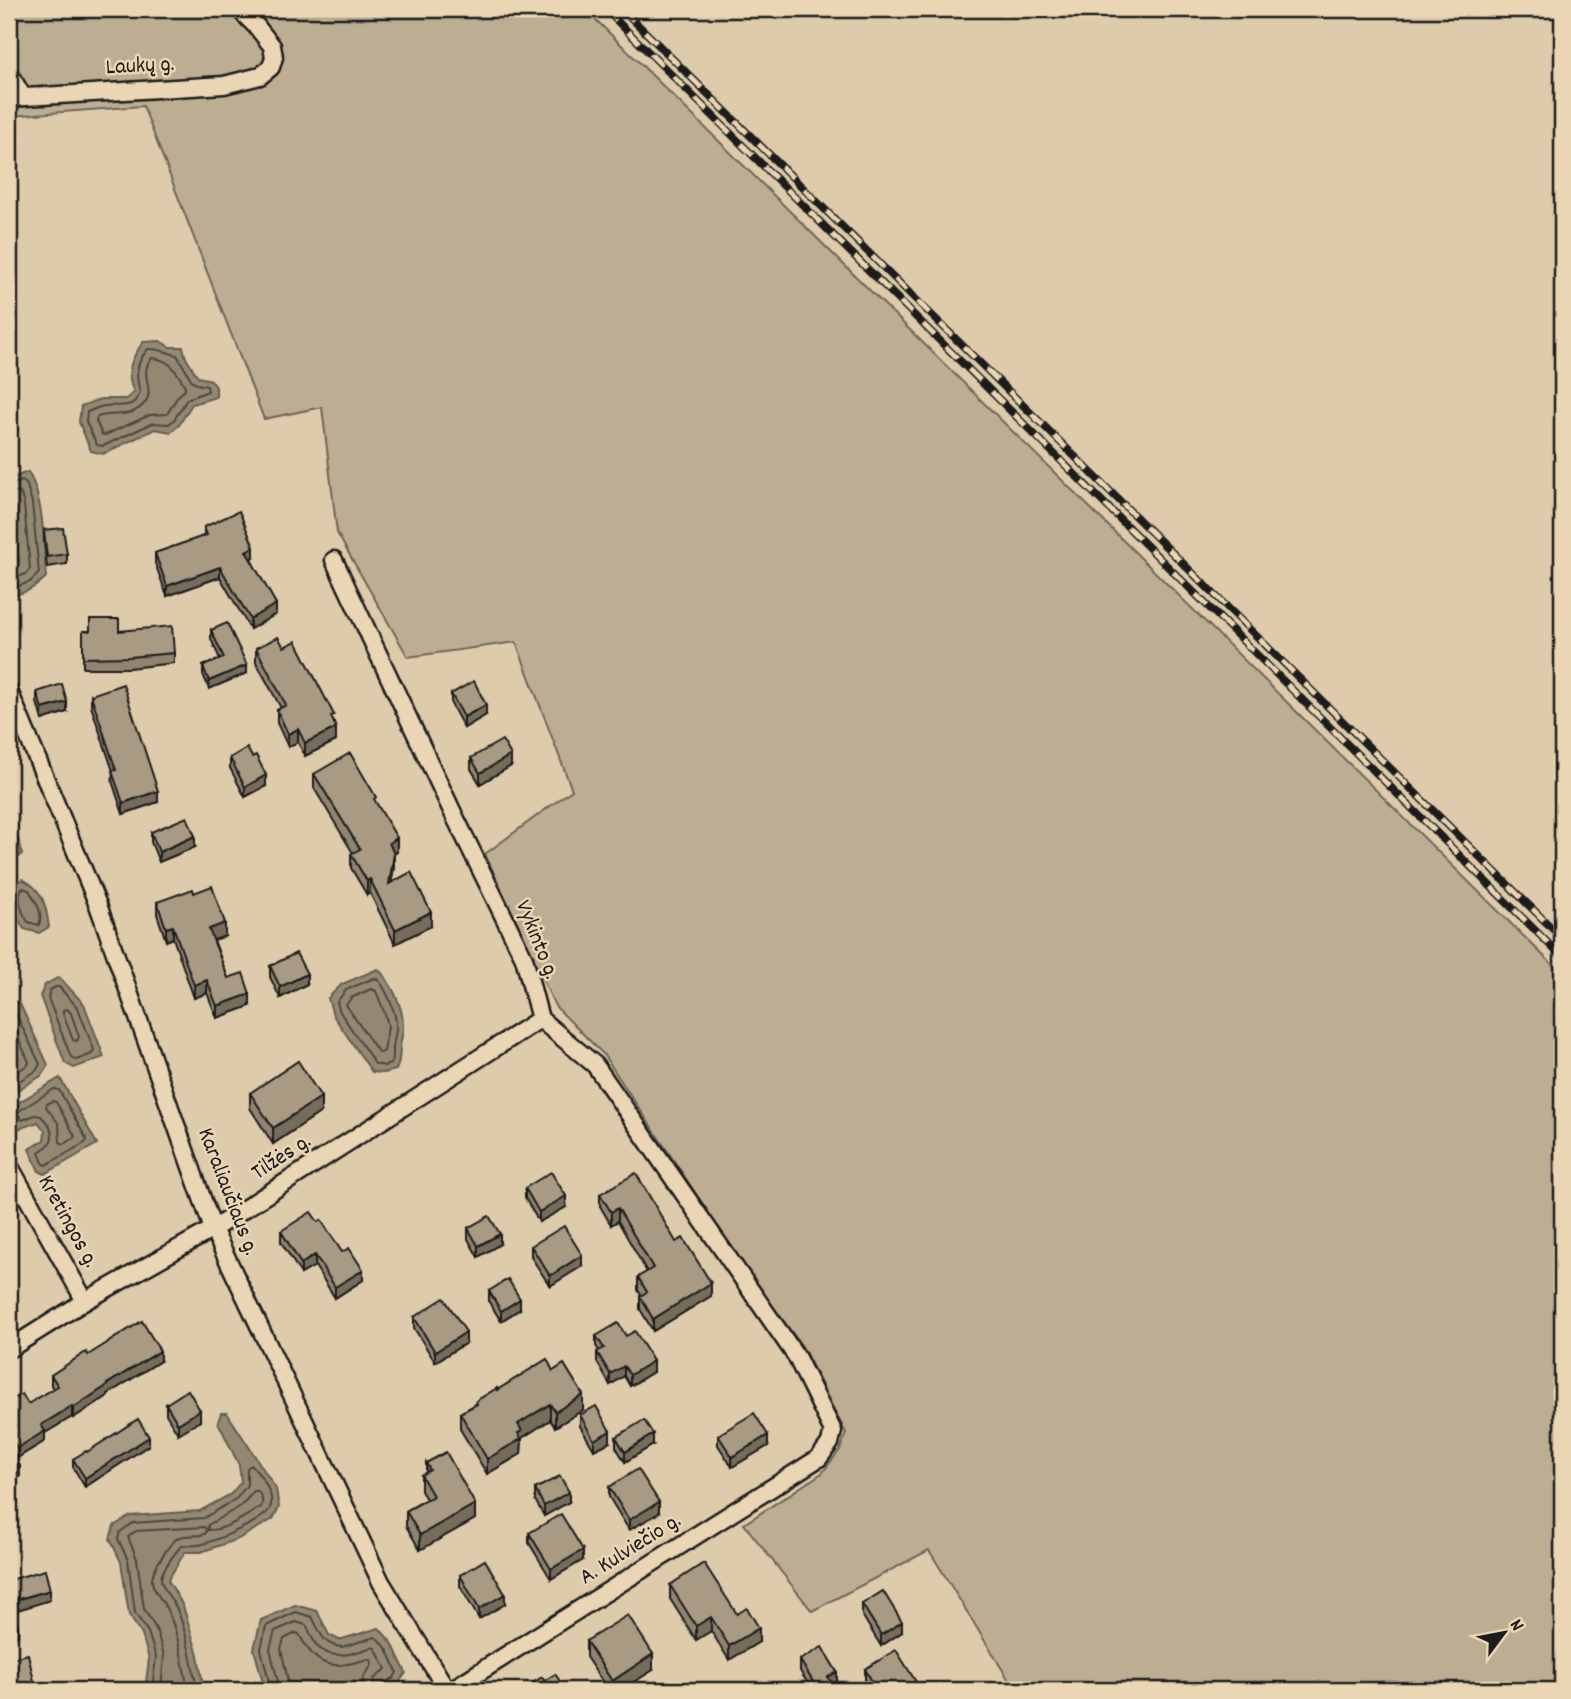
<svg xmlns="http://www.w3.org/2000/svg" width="1571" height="1699" font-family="Dekko,sans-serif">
	<rect width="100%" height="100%" fill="#decbab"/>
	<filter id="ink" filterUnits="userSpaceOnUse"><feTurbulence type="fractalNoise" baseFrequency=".0143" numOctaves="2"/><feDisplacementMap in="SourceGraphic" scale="14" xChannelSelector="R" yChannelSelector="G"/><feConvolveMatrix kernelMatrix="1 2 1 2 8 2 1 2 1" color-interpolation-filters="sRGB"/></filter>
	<g filter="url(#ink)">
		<polygon fill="#bdae93" stroke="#6c6558" stroke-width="2" points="9,9 585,9 1562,974 1562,1690 1015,1690 929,1550 812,1611 744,1524 822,1473 840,1450 846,1433 802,1346 748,1272 603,1054 555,1006 485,854 572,790 516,642 408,657 337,533 322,407 264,419 143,106 9,116"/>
		<g fill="#948873" stroke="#645d50" stroke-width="2">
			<path d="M160 341 170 347H183L186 358 198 377 211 380 216 387V397L192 404 179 425 171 432 155 429 103 454 91 451 79 422 81 406 101 399H126L134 392C124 372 132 358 143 342Z"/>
			<path d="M28 472C44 497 44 547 46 577 36 587 24 595 9 595V479Z"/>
			<polygon points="9,823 18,839 22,854 10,865"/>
			<path d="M22 879C43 889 46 905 49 927L39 933 24 929C13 913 4 892 22 879Z"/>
			<path d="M378 969C391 982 403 1006 403 1025 404 1033 400 1040 400 1048 399 1057 400 1062 396 1070L384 1073 372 1072 333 1015 328 998 342 984Z"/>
			<polygon points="59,977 84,1004 104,1057 74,1068 65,1063 40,996 45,985"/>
			<polygon points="12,999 20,1004 48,1065 41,1076 9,1095 9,1001"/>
			<polygon points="60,1078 97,1144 45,1174 39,1171 29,1149 44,1140 45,1131 38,1122 18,1129 9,1115 11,1107"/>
			<polygon points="221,1413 227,1413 276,1489 279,1507 273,1519 238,1539 201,1552 185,1552 168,1580 183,1606 198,1655 204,1690 145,1690 149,1659 142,1635 129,1615 121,1562 110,1539 114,1526 130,1516 200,1511 231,1494 241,1482 239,1465 218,1422"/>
			<polygon points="295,1605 317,1611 329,1635 339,1640 379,1628 392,1643 406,1673 398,1684 377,1690 265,1690 254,1649 261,1620"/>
		</g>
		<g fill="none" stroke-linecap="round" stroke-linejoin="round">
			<g stroke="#4c473f" stroke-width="2">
				<path d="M148 349C159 348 167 353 177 355L192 381 196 384 207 386 208 391 187 399 174 420 169 424 153 423 103 446 97 445 86 422 87 412C93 410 98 407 104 406 120 404 134 411 140 392 135 375 136 362 148 349Z"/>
				<path d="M152 358C172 360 175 370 185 386V390L178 396 167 414 150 415 105 435H102L96 421 97 417C115 411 129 420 144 404 157 389 137 375 152 358Z"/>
				<polyline points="9,485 23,481 27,485 32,503 39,573 30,582 9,589"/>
				<polyline points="9,493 18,492 21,494 24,505 30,569 26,574 9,580"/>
				<polyline points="9,504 13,507 19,563 17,566 9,569"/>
				<path d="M22 888 29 890C35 901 44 912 39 925L28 922C22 913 16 898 22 888Z"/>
				<path d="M374 978 377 979C386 987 396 1013 396 1025 397 1033 393 1040 393 1048 393 1055 394 1058 391 1064L384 1066 375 1064 340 1012 337 1002 346 990Z"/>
				<polygon points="56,987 59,987 78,1008 94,1050 92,1054 76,1060 71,1057 48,998 50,990"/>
				<polygon points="371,989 376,991 385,1014 388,1026 384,1051 381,1053 378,1052 346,1005 351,998"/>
				<polyline points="9,1007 14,1010 40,1064 36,1071 9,1087"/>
				<polygon points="67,1009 71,1013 79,1037 77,1041 73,1040 63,1014 63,1010"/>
				<polyline points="9,1018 29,1062 28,1065 9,1076"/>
				<path d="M54 1089 59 1090 87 1140 85 1143 46 1165 43 1163 39 1152C42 1149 47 1148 49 1144 57 1134 48 1123 41 1116L35 1115 22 1120 17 1113 19 1111Z"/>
				<polygon points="52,1101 56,1102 75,1136 73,1139 64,1144 60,1142 59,1124 46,1107 47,1104"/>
				<path d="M254 1491H258C261 1495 264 1502 261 1507 246 1516 225 1531 208 1530V1525L241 1506Z"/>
				<path d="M152 1690 156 1657 148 1632 135 1613 128 1560 118 1539 120 1532 133 1523 204 1518 237 1498 247 1485V1468L251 1465C260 1474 276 1495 270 1508 265 1521 216 1540 203 1544 196 1546 188 1545 181 1546 176 1552 161 1571 161 1579 161 1587 173 1601 177 1609 187 1633 192 1664 197 1690"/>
				<path d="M161 1690 164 1655 156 1629 144 1609 137 1559 128 1537 136 1531 204 1527 207 1530 205 1534C196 1537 186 1534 178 1538 170 1542 153 1569 152 1578 151 1590 164 1601 168 1612 179 1634 183 1666 188 1690"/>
				<path d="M271 1690 261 1649 266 1626 296 1612 312 1617C321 1633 322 1645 342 1647L375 1637C387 1644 392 1659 397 1672L394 1678 383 1683 381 1690"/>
				<path d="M280 1690 270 1649 275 1631 296 1622 306 1625C310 1631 312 1640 317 1646 332 1662 355 1653 372 1647L375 1648 386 1669 374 1679 372 1690"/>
				<path d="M290 1690 281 1649 284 1639 296 1633 299 1634C317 1670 333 1669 368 1659L371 1660 372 1665 364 1676 361 1690"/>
			</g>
			<defs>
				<g id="street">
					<polyline points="9,73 23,97"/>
					<polyline points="9,98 224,85 260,76 271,67 274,57 272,46 257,27 239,9"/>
					<polyline points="334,560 453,813 524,958 540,1019 595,1065 796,1356 833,1431 830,1443 819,1458 451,1690"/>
					<polyline points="9,691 98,905 213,1229 381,1582 447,1690"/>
					<polyline points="9,1165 85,1301"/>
					<polyline points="9,1349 85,1301 213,1229 540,1019"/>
				</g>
			</defs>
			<use href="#street" stroke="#1c1c1c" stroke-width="21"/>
			<use href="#street" stroke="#ead6b4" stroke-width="16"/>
			<defs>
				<g id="rail">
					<polyline points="605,9 1562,957"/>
					<polyline points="622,9 1562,938"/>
				</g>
			</defs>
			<use href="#rail" stroke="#1c1c1c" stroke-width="8"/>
			<use href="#rail" stroke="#ead6b4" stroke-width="5" stroke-dasharray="16" stroke-linecap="butt"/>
		</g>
		<g fill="#908471" stroke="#1c1c1c" stroke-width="2">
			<polygon points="204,527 254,557 251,559 276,614 250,629 220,577 167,596 155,563 155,553 204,536"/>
			<polygon points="44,530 67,554 67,564 47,567 44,541"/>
			<polygon points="211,630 247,673 209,689 203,674 203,666 220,659 211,639"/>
			<polygon points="83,631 119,631 174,653 174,663 129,668 83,668"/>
			<polygon points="284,647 334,722 336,741 305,756 298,742 288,747 277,723 277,710 281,708 256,662 256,648"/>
			<polygon points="37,692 67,712 42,720 37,702"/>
			<polygon points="451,694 486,715 464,728 451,704"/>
			<polygon points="91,695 158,802 123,814 112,781 113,771 91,706"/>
			<polygon points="230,758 266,786 245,797 230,768"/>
			<polygon points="471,758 511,766 480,784 471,769"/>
			<polygon points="314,774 376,803 397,852 394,854 394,867 391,883 431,926 395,944 370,893 367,895 351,868 351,854 353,853 314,788"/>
			<polygon points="151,832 195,847 159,862 151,842"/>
			<polygon points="194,893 225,936 214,940 228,978 250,1006 217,1018 207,993 194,998 173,938 166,941 157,914 157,902"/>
			<polygon points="270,966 307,984 280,998 270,977"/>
			<polygon points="250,1093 321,1112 273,1144 250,1108"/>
			<polygon points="525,1188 566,1207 539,1222 525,1198"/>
			<polygon points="600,1194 676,1242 711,1296 653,1331 640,1309 640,1296 641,1295 638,1290 638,1277 647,1272 618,1221 611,1225 600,1206"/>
			<polygon points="318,1222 363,1280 335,1298 315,1266 301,1274 281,1242 281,1231"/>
			<polygon points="468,1228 500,1244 478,1257 468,1239"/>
			<polygon points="531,1246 582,1266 550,1286 531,1257"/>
			<polygon points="489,1291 520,1309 501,1321 489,1302"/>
			<polygon points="414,1317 466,1343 435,1362 414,1328"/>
			<polygon points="596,1336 626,1336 653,1372 630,1386 624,1376 610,1385 597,1362 597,1352 599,1351 596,1346"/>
			<polygon points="88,1355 160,1361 108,1394 108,1396 73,1418 72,1417 45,1433 45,1441 17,1458 9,1444 9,1402 28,1404 53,1389 51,1385 51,1375"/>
			<polygon points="553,1371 583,1410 555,1427 550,1420 522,1438 521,1454 487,1474 460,1429 460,1413 476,1404 476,1401 497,1390"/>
			<polygon points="166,1404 200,1421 178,1434 166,1414"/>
			<polygon points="580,1415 610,1442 594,1450 580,1426"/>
			<polygon points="718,1435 768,1446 732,1467 718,1445"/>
			<polygon points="616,1437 653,1445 625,1462 616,1447"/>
			<polygon points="149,1445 85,1487 73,1467 73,1459"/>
			<polygon points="426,1463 475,1519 420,1550 406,1526 406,1511 426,1499 421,1491 421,1475 426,1473"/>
			<polygon points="609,1487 659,1513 629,1530 609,1497"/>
			<polygon points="535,1489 569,1502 544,1516 535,1500"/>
			<polygon points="529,1533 583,1560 551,1579 529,1543"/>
			<polygon points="460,1575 505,1604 479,1619 460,1586"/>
			<polygon points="670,1585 737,1614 759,1642 729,1660 711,1631 696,1640 670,1599"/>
			<polygon points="862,1604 902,1632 881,1646 862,1615"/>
			<polygon points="586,1641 653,1670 621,1690 608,1690 586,1657"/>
			<polygon points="800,1660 837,1682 833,1685 836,1690 812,1690 800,1671"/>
			<polygon points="865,1669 918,1690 871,1690 865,1680"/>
		</g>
		<g fill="#766c5c" stroke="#1c1c1c" stroke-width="2">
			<polygon points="254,547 254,557 246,561 246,551"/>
			<polygon points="220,567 220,577 167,596 167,586"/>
			<polygon points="276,604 276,614 250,629 250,619"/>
			<polygon points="247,665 247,673 209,689 209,681"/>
			<polygon points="67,702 67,712 42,720 42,709"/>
			<polygon points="486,705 486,715 464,728 464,717"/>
			<polygon points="336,728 336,741 305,756 305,743"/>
			<polygon points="298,729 298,742 288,747 288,734"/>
			<polygon points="511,755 511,766 480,784 480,773"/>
			<polygon points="266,775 266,786 245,797 245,787"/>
			<polygon points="158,791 158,802 123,814 123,803"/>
			<polygon points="195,836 195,847 159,862 159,852"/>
			<polygon points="397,838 397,852 394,854 394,867 389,898 389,843"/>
			<polygon points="370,879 370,893 367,895 367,881"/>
			<polygon points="431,912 431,926 395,944 395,930"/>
			<polygon points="225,923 225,936 209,942 209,929"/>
			<polygon points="173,926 173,938 166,941 166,928"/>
			<polygon points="307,974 307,984 280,998 280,987"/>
			<polygon points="207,980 207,993 194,998 194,985"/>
			<polygon points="250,994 250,1006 217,1018 217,1006"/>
			<polygon points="321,1097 321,1112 273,1144 273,1128"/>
			<polygon points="566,1196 566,1207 539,1222 539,1212"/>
			<polygon points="618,1208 618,1221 611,1225 611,1212"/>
			<polygon points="500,1234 500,1244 478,1257 478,1246"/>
			<polygon points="315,1255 315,1266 301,1274 301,1264"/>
			<polygon points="582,1255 582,1266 550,1286 550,1276"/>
			<polygon points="363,1270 363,1280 335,1298 335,1287"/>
			<polygon points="711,1283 711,1296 653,1331 653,1319"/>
			<polygon points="11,1288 11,1299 9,1300 9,1290"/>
			<polygon points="520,1299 520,1309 501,1321 501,1311"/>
			<polygon points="466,1332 466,1343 435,1362 435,1352"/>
			<polygon points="160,1351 160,1361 108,1394 108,1396 73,1418 73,1408 107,1384"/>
			<polygon points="653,1361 653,1372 630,1386 630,1375"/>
			<polygon points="624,1366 624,1376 610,1385 610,1374"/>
			<polygon points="583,1395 583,1410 555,1427 555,1412"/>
			<polygon points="550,1404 550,1420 522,1438 521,1454 487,1474 487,1459 518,1424"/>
			<polygon points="72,1406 72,1417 45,1433 45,1441 17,1458 17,1448 41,1425"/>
			<polygon points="200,1410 200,1421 178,1434 178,1424"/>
			<polygon points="610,1431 610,1442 594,1450 594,1440"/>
			<polygon points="653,1434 653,1445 625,1462 625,1452"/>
			<polygon points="768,1435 768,1446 732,1467 732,1457"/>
			<polygon points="149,1437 149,1445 85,1487 85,1478"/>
			<polygon points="20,1466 20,1477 9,1484 9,1473"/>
			<polygon points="569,1492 569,1502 544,1516 544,1506"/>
			<polygon points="659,1502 659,1513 629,1530 629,1520"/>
			<polygon points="475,1504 475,1519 420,1550 420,1535"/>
			<polygon points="583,1550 583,1560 551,1579 551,1569"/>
			<polygon points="50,1590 50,1600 12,1612 12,1601"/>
			<polygon points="505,1594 505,1604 479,1619 479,1609"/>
			<polygon points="711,1617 711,1631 696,1640 696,1626"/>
			<polygon points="902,1622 902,1632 881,1646 881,1635"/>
			<polygon points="18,1626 18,1636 9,1639 9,1629"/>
			<polygon points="759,1628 759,1642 729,1660 729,1646"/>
			<polygon points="653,1654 653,1670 621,1690 612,1690 612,1681"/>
			<polygon points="837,1672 837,1682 828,1688 828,1677"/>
			<polygon points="918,1685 918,1690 908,1690"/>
		</g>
		<g fill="#a89a83" stroke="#1c1c1c" stroke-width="2">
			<polygon points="239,511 254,547 246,551 276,604 250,619 220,567 167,586 155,553 207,535 204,527"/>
			<polygon points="63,528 67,554 47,557 44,530"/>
			<polygon points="90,619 119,619 119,631 172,626 174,653 129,657 83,658 83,631 90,631"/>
			<polygon points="227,623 247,665 209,681 203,666 224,658 211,630"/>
			<polygon points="278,637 284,647 296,641 334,715 331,716 336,728 305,743 298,729 288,734 277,710 286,705 256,648"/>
			<polygon points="474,681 486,705 464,717 451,694"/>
			<polygon points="62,684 67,702 42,709 37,692"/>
			<polygon points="123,684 158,791 123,803 112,771 116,770 91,695"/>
			<polygon points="502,740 511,755 480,773 471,758"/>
			<polygon points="247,748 252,757 256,755 266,775 245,787 230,758"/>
			<polygon points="350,753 376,797 374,799 397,838 389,843 394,854 389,884 411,872 431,912 395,930 370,879 367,881 351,854 360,849 314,774"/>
			<polygon points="187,817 195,836 159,852 151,832"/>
			<polygon points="212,886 225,923 209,929 228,978 243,973 250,994 217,1006 207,980 194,985 173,926 166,928 157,902 193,889 194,893"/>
			<polygon points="296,953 307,974 280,987 270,966"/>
			<polygon points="298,1061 321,1097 273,1128 250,1093"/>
			<polygon points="551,1172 566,1196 539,1212 525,1188"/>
			<polygon points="636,1173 676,1242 683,1238 711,1283 653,1319 640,1296 647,1292 638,1277 653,1268 618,1208 611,1212 600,1194"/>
			<polygon points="311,1212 318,1222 321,1220 342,1252 349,1248 363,1270 335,1287 315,1255 301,1264 281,1231"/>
			<polygon points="489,1216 500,1234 478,1246 468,1228"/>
			<polygon points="564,1226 582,1255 550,1276 531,1246"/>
			<polygon points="508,1279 520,1299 501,1311 489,1291"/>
			<polygon points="444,1298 466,1332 435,1352 414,1317"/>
			<polygon points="142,1321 160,1351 107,1384 108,1385 73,1408 72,1406 41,1425 45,1431 17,1448 9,1434 9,1402 22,1394 28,1404 58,1386 51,1375 86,1352 88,1355"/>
			<polygon points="618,1323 626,1336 635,1331 653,1361 630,1375 624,1366 610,1374 597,1352 604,1348 596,1336"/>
			<polygon points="547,1359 553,1371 564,1364 583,1395 555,1412 550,1404 518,1424 522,1431 518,1433 521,1439 487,1459 460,1413 477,1404 476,1401 497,1388 497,1390"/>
			<polygon points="188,1390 200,1410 178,1424 166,1404"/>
			<polygon points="596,1406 610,1431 594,1440 580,1415"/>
			<polygon points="754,1413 768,1435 732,1457 718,1435"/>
			<polygon points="138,1419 149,1437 85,1478 73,1459 86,1451 87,1452"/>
			<polygon points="644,1420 653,1434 625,1452 616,1437"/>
			<polygon points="9,1448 20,1466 9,1473"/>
			<polygon points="446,1452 475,1504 420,1535 406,1511 433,1496 421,1475 430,1470 426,1463"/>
			<polygon points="638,1469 659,1502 629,1520 609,1487"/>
			<polygon points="560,1476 569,1492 544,1506 535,1489"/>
			<polygon points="561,1514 583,1550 551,1569 529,1533"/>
			<polygon points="485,1560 505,1594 479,1609 460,1575"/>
			<polygon points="704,1563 737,1614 747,1608 759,1628 729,1646 711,1617 696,1626 670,1585"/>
			<polygon points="45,1570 50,1590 12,1601 18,1626 9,1629 9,1580"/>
			<polygon points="883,1591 902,1622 881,1635 862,1604"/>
			<polygon points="628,1615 653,1654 612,1681 586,1641"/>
			<polygon points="822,1647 837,1672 828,1677 836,1690 818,1690 800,1660"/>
			<polygon points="896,1650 918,1685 908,1690 877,1690 865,1669"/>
			<polygon points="28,1654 36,1690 9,1690 9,1659"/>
			<polygon points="555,1674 566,1690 529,1690 527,1687 542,1677 544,1681"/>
			<polygon points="748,1685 752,1690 739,1690"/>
		</g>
	</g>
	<g text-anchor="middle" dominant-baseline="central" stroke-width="5" stroke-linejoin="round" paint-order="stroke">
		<g font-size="23" fill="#1c1c1c" stroke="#ead6b4">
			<text transform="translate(140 67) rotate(-3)">Laukų g.</text>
			<text transform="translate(536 940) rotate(68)">Vykinto g.</text>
			<text transform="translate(282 1158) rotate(-33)">Tilžės g.</text>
			<text transform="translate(227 1192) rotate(69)">Karaliaučiaus g.</text>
			<text transform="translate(67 1222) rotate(61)">Kretingos g.</text>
			<text transform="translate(631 1550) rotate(-32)">A. Kulviečio g.</text>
		</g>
	</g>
	<rect width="1571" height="1699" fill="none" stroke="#ead6b4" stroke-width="35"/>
	<rect x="18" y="18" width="1536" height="1664" fill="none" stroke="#1c1c1c" stroke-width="2.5" filter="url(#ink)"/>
	<g transform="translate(1504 1633) rotate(58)" stroke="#ead6b4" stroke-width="5" paint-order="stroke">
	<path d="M0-5L12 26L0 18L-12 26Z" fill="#1c1c1c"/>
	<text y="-10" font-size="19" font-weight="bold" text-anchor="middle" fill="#1c1c1c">N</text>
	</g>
</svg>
